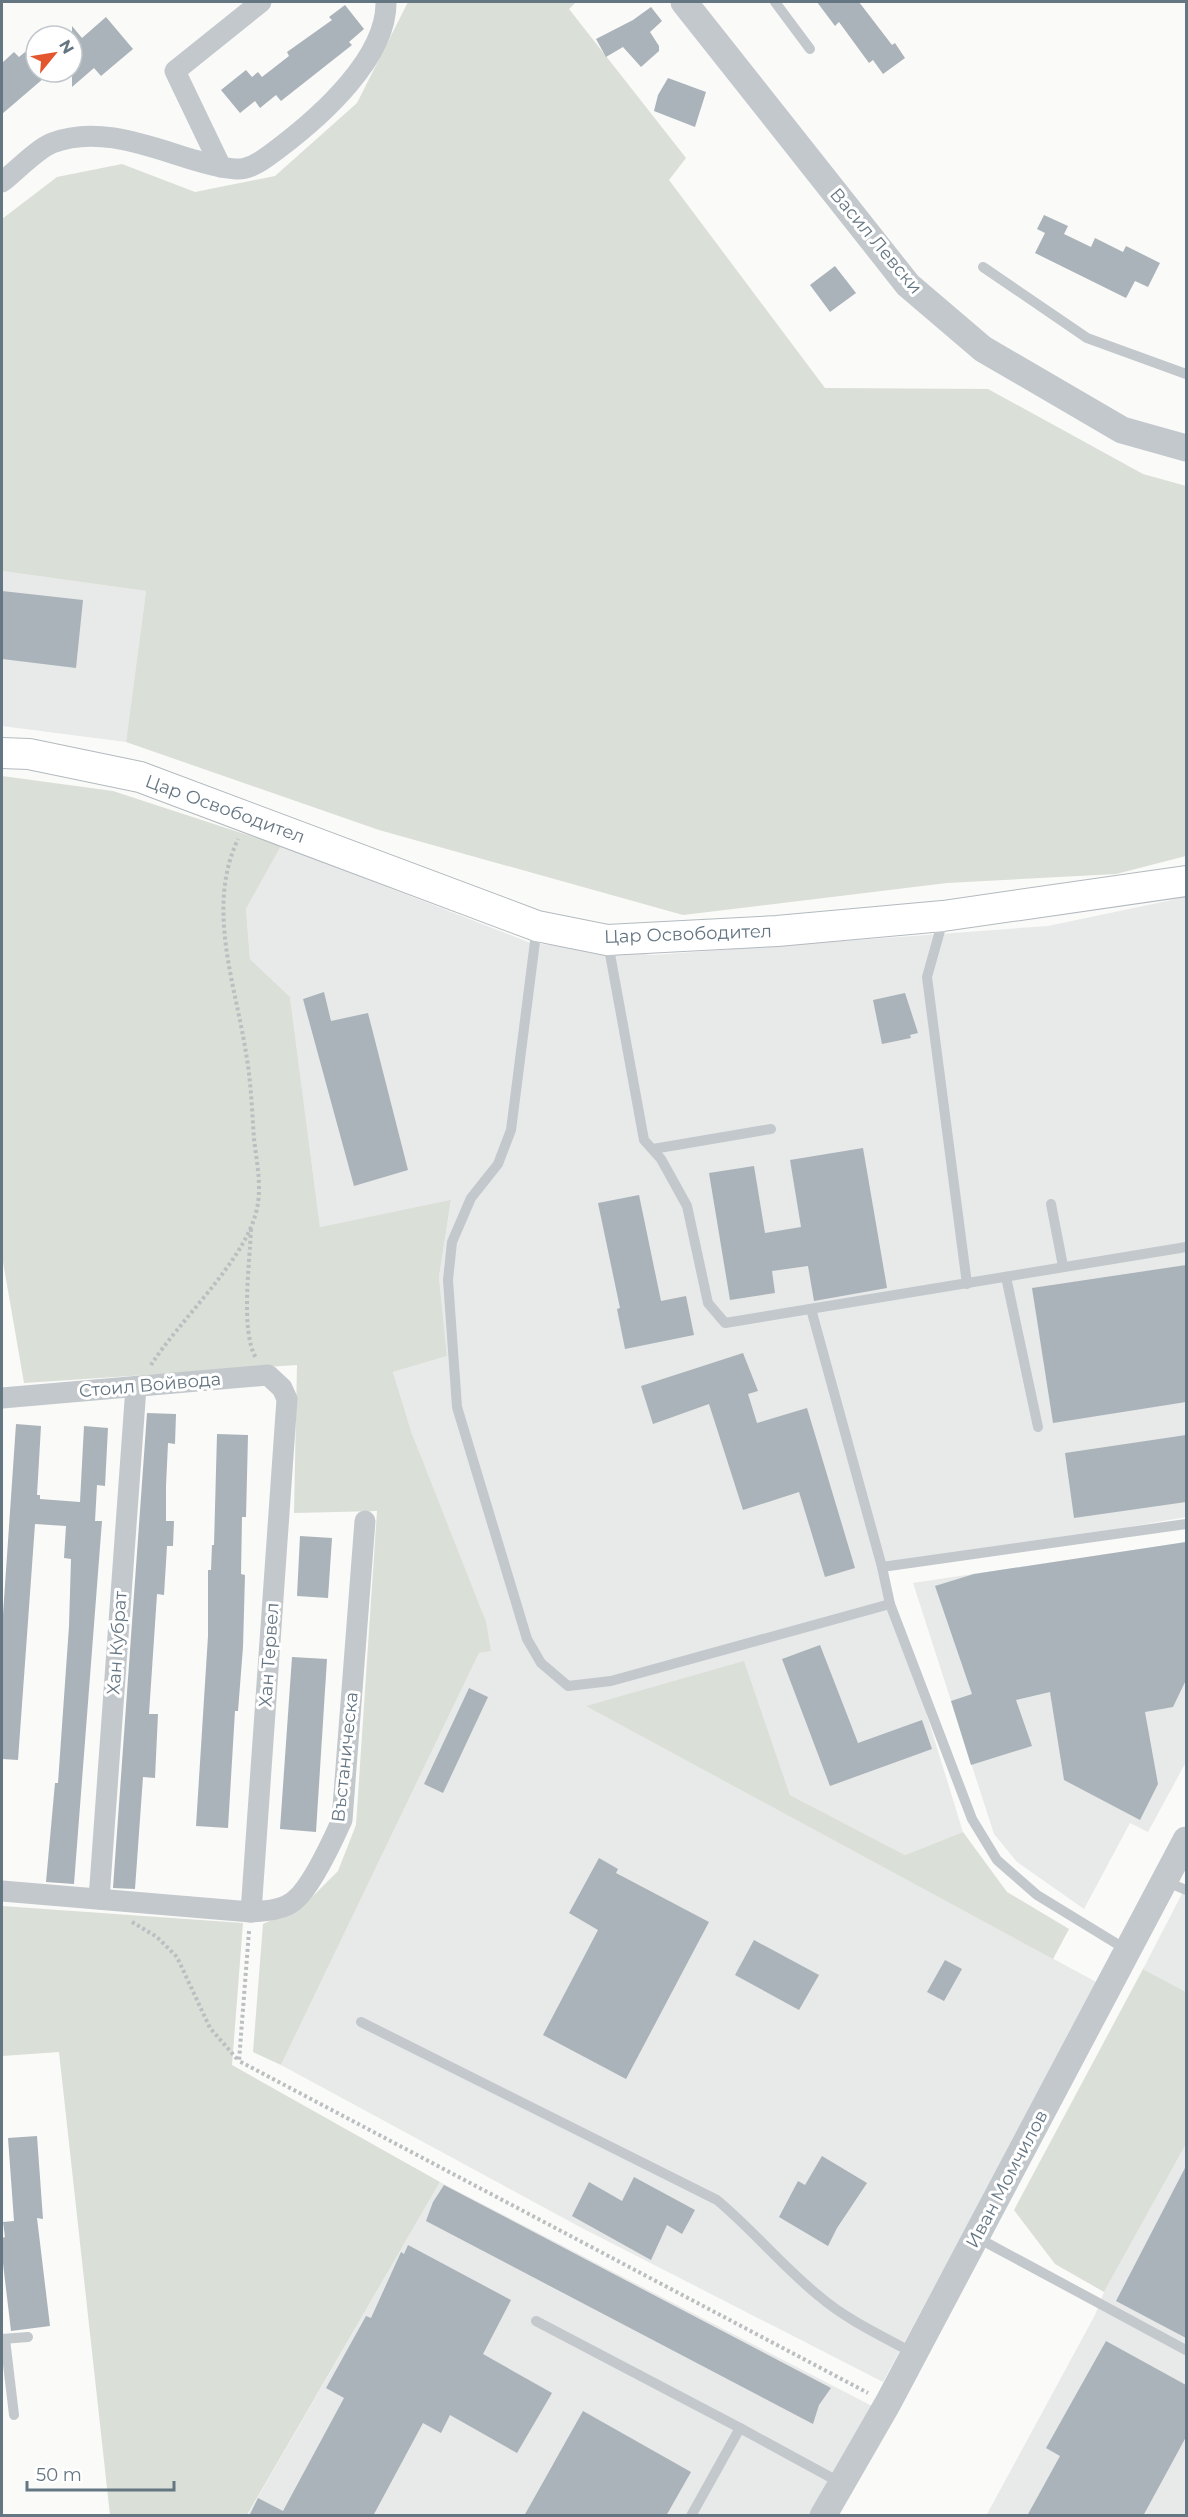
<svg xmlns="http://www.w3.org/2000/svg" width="1188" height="2517" font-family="Montserrat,sans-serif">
	<rect width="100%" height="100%" fill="#fafaf8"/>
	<g fill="#e8e9e9">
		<polygon points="2,571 146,591 126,742 2,726"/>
		<polygon points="281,846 531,943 653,955 1048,926 1186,897 1186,1517 882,1570 963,1832 905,1855 790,1795 744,1662 587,1706 1098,1983 883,2382 580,2227 281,2065 479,1653 491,1651 412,1434 393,1372 447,1356 439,1277 451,1201 320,1227 290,997 250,959 246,909"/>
		<polygon points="1186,1542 1186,1762 1148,1832 1130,1823 1084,1909 1017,1862 994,1834 913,1583"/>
		<polygon points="1186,1886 1186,1992 1143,1969"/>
		<polygon points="1186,2144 1186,2515 986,2516 1095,2315 1104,2292"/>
		<polygon points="440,2182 872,2406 813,2515 247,2516"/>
	</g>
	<g fill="#dadfd7">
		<polygon points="408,2 576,2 569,9 686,158 669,180 825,388 988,389 1143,474 1186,486 1186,856 1116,874 947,883 683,915 379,830 126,742 146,591 2,571 2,219 57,177 122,164 195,192 275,176 357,103"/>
		<polygon points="2,776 113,791 281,846 246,909 250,959 290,997 320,1227 451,1200 439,1277 447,1356 393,1372 412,1434 486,1622 491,1651 479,1653 281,2065 253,2052 263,1924 306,1903 338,1871 356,1825 377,1511 294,1513 297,1365 24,1383 2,1256"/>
		<polygon points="744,1661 790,1795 905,1855 963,1832 1007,1892 1069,1929 1053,1959 586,1706"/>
		<polygon points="2,1906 243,1923 232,2065 440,2182 247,2515 110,2515 59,2052 2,2056"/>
		<polygon points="1143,1969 1186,1992 1186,2144 1104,2292 1055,2264 1014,2210"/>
	</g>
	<g fill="#aab3b9">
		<polygon points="817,2 859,2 892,45 895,43 905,58 883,74 873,60 869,63 839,22 835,26"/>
		<polygon points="345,5 364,29 349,42 352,45 281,101 276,95 260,108 255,101 240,113 221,90 246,70 252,77 258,72 262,77 289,56 287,52 332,20 329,17"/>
		<polygon points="651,7 662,21 650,32 659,46 659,51 641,67 623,47 606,57 596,39 633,20"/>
		<polygon points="106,17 133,49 101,76 94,68 72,87 72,26 82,38"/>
		<polygon points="36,43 36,72 51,72 2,114 2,63 14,52 19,57"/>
		<polygon points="668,78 706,92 695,127 654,111 658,95"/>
		<polygon points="1044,215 1068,226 1064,234 1091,247 1095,238 1123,252 1126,246 1160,263 1148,287 1135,281 1126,298 1035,253 1045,233 1037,229"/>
		<polygon points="835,266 856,293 830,312 810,285"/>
		<polygon points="2,591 83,600 76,668 2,659"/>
		<polygon points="324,992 331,1021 368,1013 408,1170 354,1186 303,999"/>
		<polygon points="905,993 918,1033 910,1035 911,1038 882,1044 873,1000"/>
		<polygon points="863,1148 887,1288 814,1301 808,1266 772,1271 775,1293 730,1300 709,1173 754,1166 765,1233 801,1227 790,1160"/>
		<polygon points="639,1195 661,1301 686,1296 694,1335 625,1349 617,1309 620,1308 598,1203"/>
		<polygon points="1186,1265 1186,1402 1053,1423 1032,1288"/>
		<polygon points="743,1353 758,1391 748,1394 757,1423 807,1408 855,1568 825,1577 799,1492 743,1510 709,1404 653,1424 641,1386"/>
		<polygon points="147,1413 176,1414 175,1444 168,1443 166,1486 166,1521 174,1521 173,1546 167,1546 164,1595 157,1594 149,1714 158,1714 155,1778 143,1777 135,1889 113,1888"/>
		<polygon points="16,1424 41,1426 37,1495 40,1495 40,1499 80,1502 84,1426 108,1428 105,1486 97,1485 95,1521 102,1521 74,1884 46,1882 55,1783 58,1783 69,1626 71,1559 64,1558 66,1526 35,1524 18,1760 2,1759 2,1629"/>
		<polygon points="217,1434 248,1435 246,1517 242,1517 241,1574 245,1575 243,1647 238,1711 235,1711 228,1828 196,1826 208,1636 208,1570 211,1570 212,1545 214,1545"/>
		<polygon points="1186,1435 1186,1502 1074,1518 1065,1453"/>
		<polygon points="300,1536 332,1538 328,1598 297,1596"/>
		<polygon points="1186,1542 1186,1680 1173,1707 1145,1712 1158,1784 1140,1820 1064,1780 1050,1692 1016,1700 1032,1746 971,1765 951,1701 972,1694 935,1586 974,1574"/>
		<polygon points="820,1645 858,1743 922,1720 932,1749 830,1786 782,1659"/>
		<polygon points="292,1657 327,1659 316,1832 280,1829"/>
		<polygon points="469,1688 488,1697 443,1793 424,1784"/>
		<polygon points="599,1858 618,1869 616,1873 709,1922 626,2079 543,2035 598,1930 569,1913"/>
		<polygon points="754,1940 819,1975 799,2010 735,1975"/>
		<polygon points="945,1960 962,1969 944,2001 927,1992"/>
		<polygon points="37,2136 43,2219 37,2218 50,2326 11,2331 2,2255 2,2238 5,2237 3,2222 14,2221 8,2138"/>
		<polygon points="822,2156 867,2183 837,2228 828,2246 779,2217 798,2181 805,2185"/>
		<polygon points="1186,2166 1186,2338 1116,2301"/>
		<polygon points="634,2177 695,2210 682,2234 667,2225 651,2260 572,2216 589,2182 622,2201"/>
		<polygon points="444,2185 831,2388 819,2405 813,2424 426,2221 433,2202"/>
		<polygon points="408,2245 511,2300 483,2354 552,2393 517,2453 450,2415 441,2433 423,2423 373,2516 249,2516 258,2498 283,2511 344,2398 326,2388 366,2316 371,2318 401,2252 404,2254"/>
		<polygon points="1106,2341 1186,2385 1186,2437 1143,2516 1027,2516 1060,2456 1046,2448"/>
		<polygon points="583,2411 691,2472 666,2516 524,2516"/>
	</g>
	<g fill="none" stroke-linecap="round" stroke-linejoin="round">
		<defs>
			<polyline id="secondary" points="2,753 29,754 140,777 537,926 607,940 777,931 943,916 1186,881"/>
		</defs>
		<use href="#secondary" stroke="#b3babf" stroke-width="32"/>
		<g stroke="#bbbfc2" stroke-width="4" stroke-dasharray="3 3" stroke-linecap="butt">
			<path d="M251 1229C250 1262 240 1331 256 1358"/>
			<path d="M151 1365C179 1321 241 1264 255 1216 263 1192 257 1164 254 1139 252 1111 251 1081 246 1053 235 983 206 907 238 839"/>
			<polyline points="132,1922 157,1937 177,1957 210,2028 238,2060"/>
			<polyline points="249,1931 239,2061 868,2393"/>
		</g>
		<g stroke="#c3c8cc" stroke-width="10">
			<polyline points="775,2 810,49"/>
			<polyline points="983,267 1087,338 1186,374"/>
			<polyline points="943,920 927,977 967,1284"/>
			<polyline points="537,926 511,1130 498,1164 471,1198 452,1242 448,1280 457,1407 527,1639 541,1663 568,1686 611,1681 890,1604"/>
			<polyline points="608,943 644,1140 661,1159 687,1206 708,1303 725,1323 1186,1247"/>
			<polyline points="653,1149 771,1129"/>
			<polyline points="1051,1204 1063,1266"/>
			<polyline points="1006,1277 1038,1427"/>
			<polyline points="811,1309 882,1567"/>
			<polyline points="1165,1881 1186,1890"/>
			<polyline points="1127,1950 1037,1895 997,1860 972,1819 890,1604 882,1567 1186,1524"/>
			<path d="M361 2022 717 2200C753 2230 783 2267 819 2296 847 2320 882 2336 915 2354"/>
			<polyline points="976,2237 1186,2350"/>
			<polyline points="536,2321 740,2428"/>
			<polyline points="2,2339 28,2337"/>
			<polyline points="5,2339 14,2415"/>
			<polyline points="691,2516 740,2428 841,2483"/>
		</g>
		<g stroke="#c3c8cc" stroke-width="21">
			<polyline points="221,167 175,71 261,2"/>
			<path d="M2 182C15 172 37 149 52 143 99 125 150 147 194 160 209 164 224 169 239 169 253 169 268 156 279 148 320 117 387 58 386 2"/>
			<polyline points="2,1398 268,1375 282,1388 287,1399 251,1912"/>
			<path d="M2 1891 251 1912C265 1911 284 1910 295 1900 311 1887 333 1840 342 1820L365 1521"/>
			<polyline points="99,1899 136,1387"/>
		</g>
		<g stroke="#c3c8cc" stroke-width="27">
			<polyline points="684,2 908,285 983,349 1122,430 1186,448"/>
			<polyline points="823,2516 888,2403 1186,1840"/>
		</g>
		<use href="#secondary" stroke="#fff" stroke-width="30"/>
	</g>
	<g text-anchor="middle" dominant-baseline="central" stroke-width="6" stroke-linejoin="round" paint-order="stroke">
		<g font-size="18" fill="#657683" stroke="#fff">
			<text transform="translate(876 241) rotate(50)">Васил Левски</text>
			<text transform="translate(225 809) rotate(20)">Цар Освободител</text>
			<text transform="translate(688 934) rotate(-2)">Цар Освободител</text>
			<text transform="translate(150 1385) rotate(-5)">Стоил Войвода</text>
			<text transform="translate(117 1643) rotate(-86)">Хан Кубрат</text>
			<text transform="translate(269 1655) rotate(-86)">Хан Тервел</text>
			<text transform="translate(345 1757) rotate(-84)">Въстаническа</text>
			<text transform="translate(1007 2179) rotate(-62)">Иван Момчилов</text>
		</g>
	</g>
	<rect width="1188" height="2517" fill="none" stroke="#657683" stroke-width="6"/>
	<g transform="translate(54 54) rotate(60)"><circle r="28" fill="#ffffff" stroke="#c1c8cd" stroke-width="1.5"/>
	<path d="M0-4.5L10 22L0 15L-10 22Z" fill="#e4572e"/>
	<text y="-9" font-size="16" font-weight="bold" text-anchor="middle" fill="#657683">N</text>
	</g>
	<path d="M27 2481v9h147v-9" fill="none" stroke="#657683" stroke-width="3"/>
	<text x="36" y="2481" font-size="18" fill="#657683" stroke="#ffffff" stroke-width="4.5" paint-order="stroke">50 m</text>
</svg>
